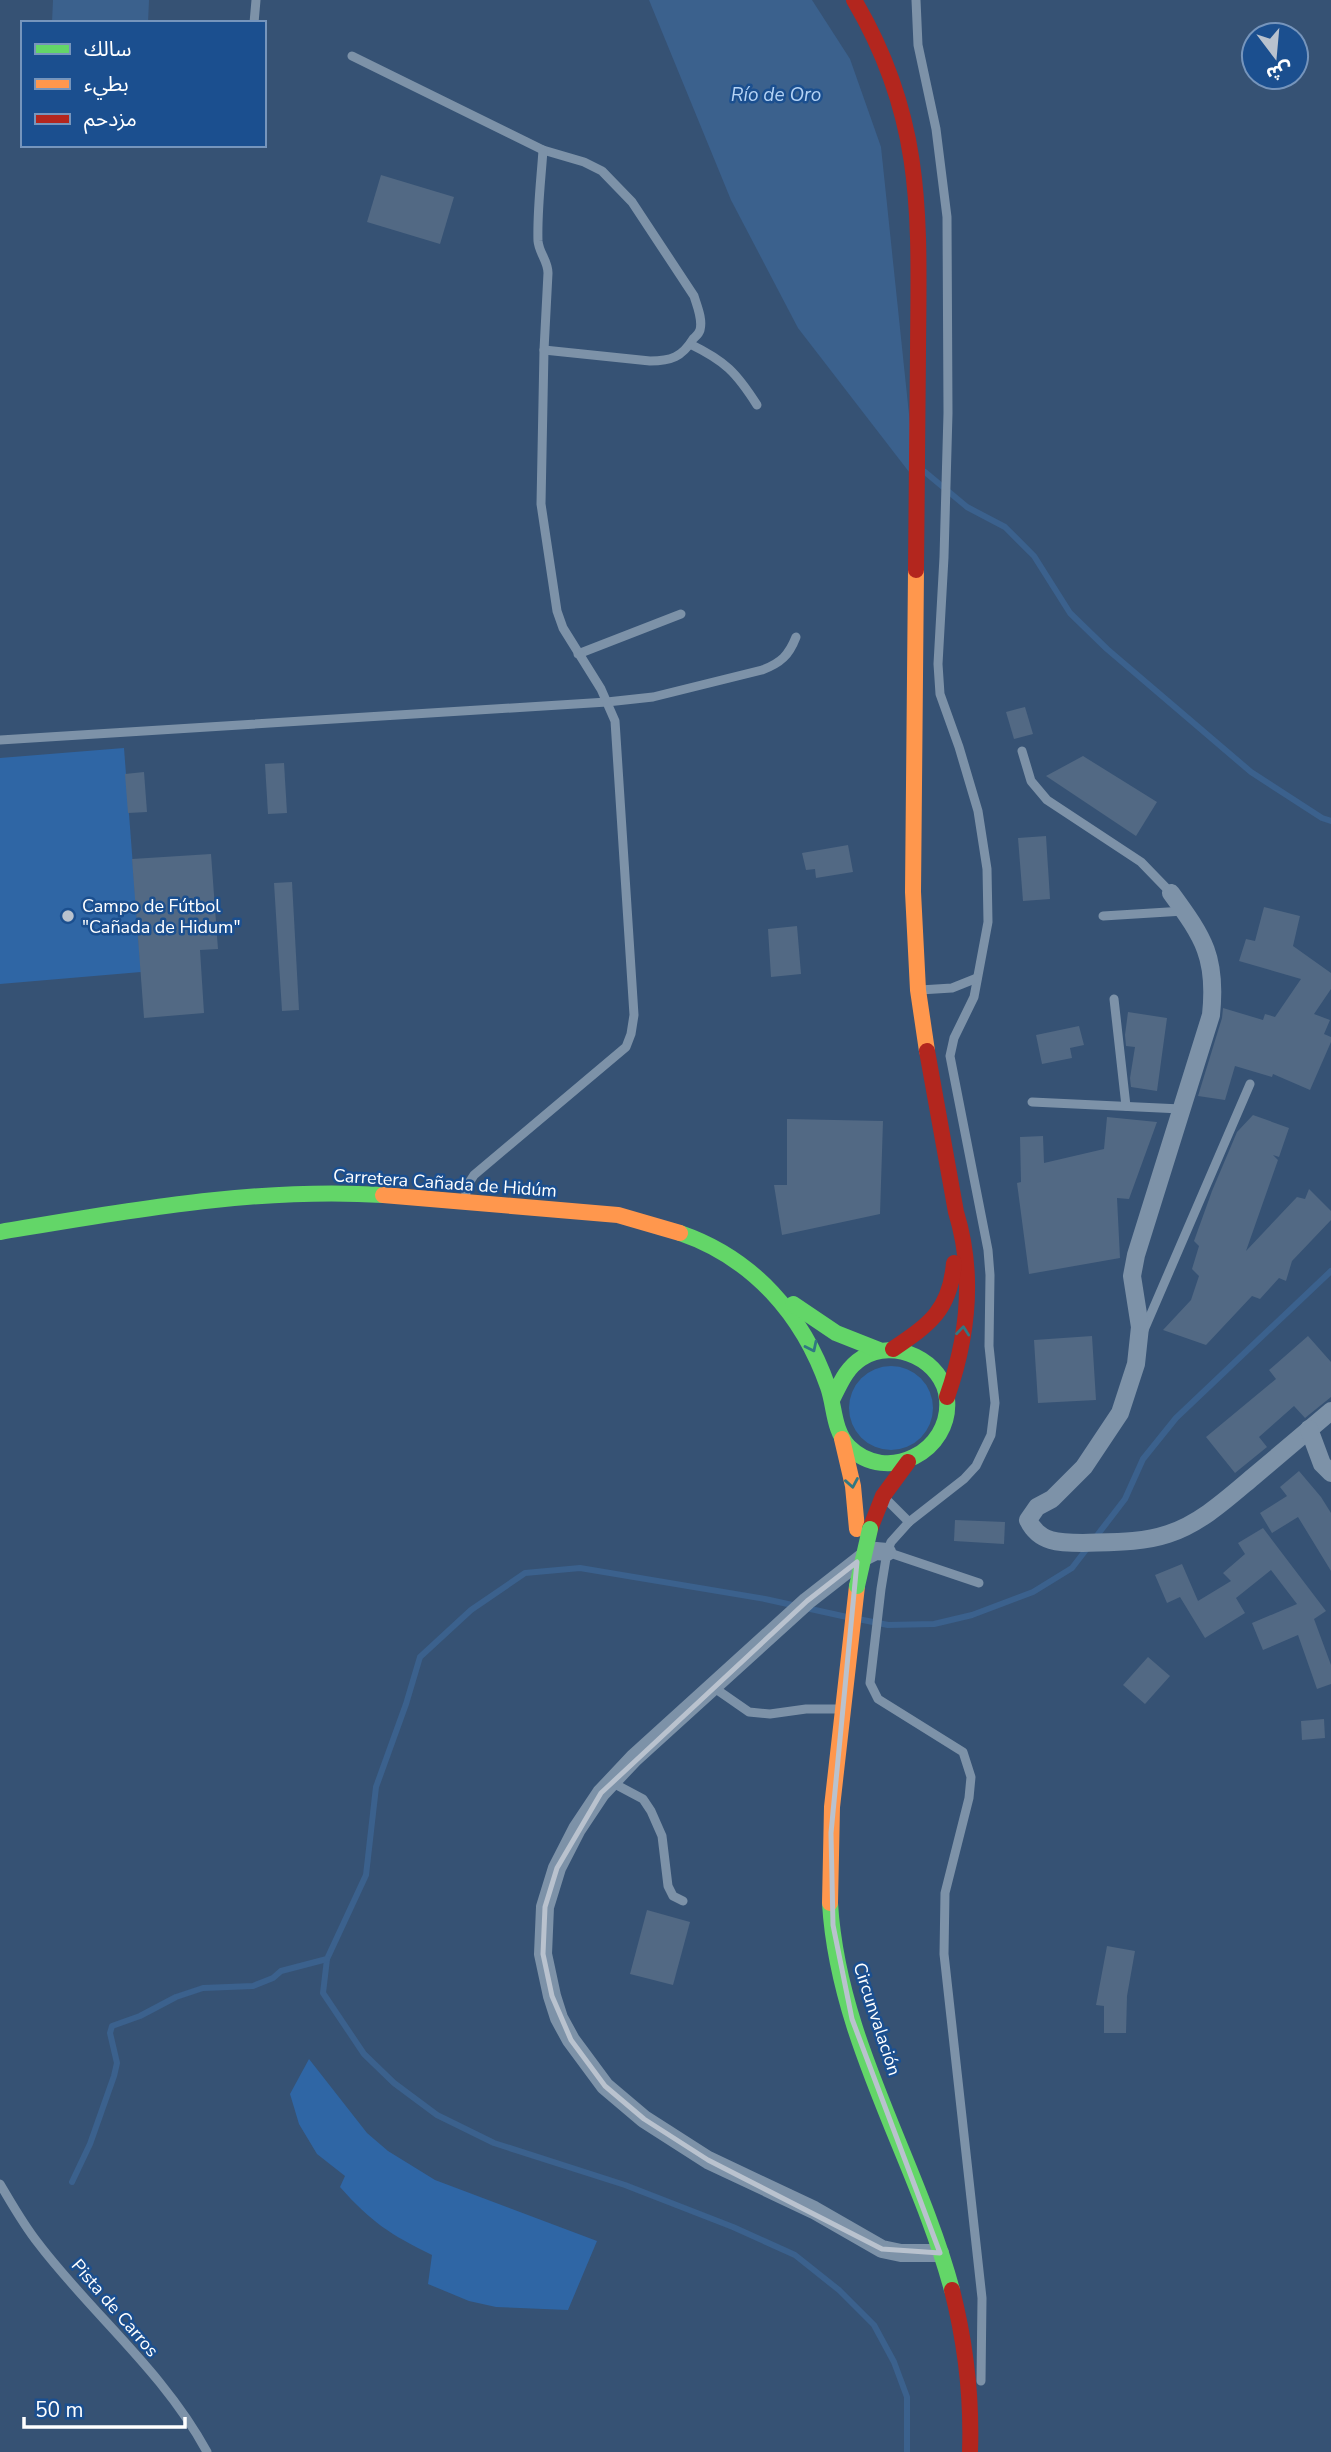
<svg xmlns="http://www.w3.org/2000/svg" width="1331" height="2452" font-family="'Nunito Sans','Noto Sans Arabic',sans-serif">
	<rect width="100%" height="100%" fill="#365274"/>
	<g fill="#2f66a5">
		<polygon points="124,748 141,972 0,984 0,758"/>
		<circle cx="891" cy="1408" r="42"/>
		<path d="M309 2059 367 2133 388 2151 435 2180 597 2241 568 2310 496 2307 469 2301 428 2284 432 2255C391 2235 371 2222 340 2187L345 2176 317 2154 299 2124 290 2094Z"/>
	</g>
	<g fill="#3b618d">
		<polygon points="53,0 149,0 148,23 52,23"/>
		<polygon points="649,0 812,0 850,59 881,147 916,481 798,328 731,200"/>
	</g>
	<g fill="none" stroke-linecap="round" stroke-linejoin="round">
		<g stroke="#3b618d" stroke-width="6">
			<polyline points="925,472 967,507 1005,527 1034,556 1070,613 1107,649 1251,772 1322,818 1331,821"/>
			<polyline points="847,1617 765,1599 580,1568 525,1573 471,1610 420,1657 406,1704 376,1787 366,1875 327,1959 323,1993 364,2054 394,2083 437,2115 494,2143 625,2185 733,2227 795,2255 839,2290 874,2325 894,2362 907,2397 907,2452"/>
			<polyline points="858,1619 888,1625 934,1624 972,1615 1033,1592 1072,1568 1125,1499 1143,1459 1176,1418 1331,1271"/>
			<polyline points="72,2182 90,2144 114,2076 117,2063 110,2033 112,2026 140,2016 176,1997 203,1988 253,1986 273,1978 281,1971 327,1959"/>
		</g>
	</g>
	<g fill="#526984">
		<polygon points="381,175 454,197 440,244 367,222"/>
		<polygon points="1025,707 1033,734 1014,739 1006,712"/>
		<polygon points="1083,756 1157,802 1136,836 1046,776"/>
		<polygon points="284,763 287,813 268,814 265,764"/>
		<polygon points="144,772 147,812 128,813 125,774"/>
		<polygon points="1046,836 1050,899 1023,901 1018,838"/>
		<polygon points="848,845 853,872 816,878 815,869 806,870 802,853"/>
		<polygon points="211,854 218,949 200,950 204,1013 144,1018 132,859"/>
		<polygon points="292,882 299,1010 282,1011 274,883"/>
		<polygon points="1264,907 1300,916 1293,946 1331,973 1331,989 1314,1014 1330,1020 1324,1034 1331,1037 1331,1042 1310,1090 1273,1074 1272,1077 1235,1066 1225,1100 1198,1096 1222,1018 1223,1008 1263,1020 1265,1014 1275,1017 1301,979 1239,961 1246,939 1255,941"/>
		<polygon points="797,926 801,974 771,977 768,929"/>
		<polygon points="1128,1012 1167,1018 1157,1091 1131,1087 1130,1078 1135,1047 1126,1046 1125,1035"/>
		<polygon points="1079,1026 1084,1045 1070,1048 1072,1058 1042,1064 1036,1035"/>
		<polygon points="1253,1115 1289,1128 1279,1157 1273,1155 1278,1160 1246,1251 1297,1197 1305,1199 1309,1189 1331,1211 1331,1220 1292,1261 1286,1281 1279,1278 1260,1299 1252,1296 1206,1345 1163,1330 1191,1300 1199,1276 1192,1269 1199,1246 1194,1241 1212,1191 1237,1132"/>
		<polygon points="1107,1117 1157,1122 1129,1199 1117,1198 1120,1258 1029,1274 1017,1183 1021,1182 1020,1137 1043,1136 1044,1163 1104,1149"/>
		<polygon points="787,1119 883,1121 880,1214 782,1235 774,1185 787,1185"/>
		<polygon points="1092,1336 1096,1400 1038,1403 1034,1340"/>
		<polygon points="1308,1336 1331,1362 1331,1397 1305,1418 1294,1406 1259,1437 1267,1447 1235,1473 1206,1437 1276,1379 1269,1370"/>
		<polygon points="1299,1471 1321,1497 1331,1513 1331,1571 1298,1517 1272,1533 1260,1513 1287,1496 1280,1487"/>
		<polygon points="955,1520 1005,1522 1004,1544 954,1541"/>
		<polygon points="1263,1528 1326,1611 1314,1619 1331,1665 1331,1684 1317,1689 1298,1635 1263,1650 1252,1623 1297,1604 1271,1570 1236,1598 1245,1613 1205,1638 1180,1597 1167,1603 1155,1575 1182,1564 1198,1601 1231,1581 1223,1573 1245,1554 1238,1543"/>
		<polygon points="1148,1657 1170,1676 1145,1704 1123,1685"/>
		<polygon points="1324,1719 1325,1738 1302,1740 1301,1721"/>
		<polygon points="647,1910 690,1922 673,1985 630,1974"/>
		<polygon points="1107,1946 1135,1951 1127,1996 1126,2033 1104,2033 1104,2006 1096,2005"/>
	</g>
	<g fill="none" stroke-linecap="round" stroke-linejoin="round">
		<g stroke="#7d92a8" stroke-width="9">
			<polyline points="916,0 918,45 936,129 947,217 948,413 944,557 938,664 940,694 959,747 978,811 987,869 988,922 974,997 954,1038 950,1056 988,1250 990,1275 989,1346 995,1403 991,1435 976,1466 964,1479 909,1522 891,1542 887,1552 881,1589 870,1683 878,1699 963,1752 971,1777 969,1798 945,1893 944,1954 982,2298 981,2381"/>
			<polyline points="254,23 256,0"/>
			<path d="M352 56 543 150 584 162 602 171 632 202 694 296C697 306 703 319 700 330 699 334 696 336 693 339 682 357 671 361 650 361L544 350"/>
			<path d="M690 344C725 361 736 372 757 405"/>
			<polyline points="578,654 681,614"/>
			<path d="M0 740 607 702 653 697 762 670C781 663 789 655 796 637"/>
			<polyline points="1022,751 1031,781 1047,800 1141,862 1171,893"/>
			<polyline points="1103,916 1184,911"/>
			<polyline points="920,990 952,988 977,978"/>
			<polyline points="1114,999 1126,1106"/>
			<polyline points="1032,1102 1181,1109"/>
			<path d="M465 1200 467 1186 474 1175 626 1047 631 1034 634 1015 615 721 601 689 563 628 557 611 541 504 544 350 548 273C548 261 539 253 538 241 537 211 541 180 543 150"/>
			<polyline points="1144,1330 1250,1084"/>
			<polyline points="884,1497 909,1522"/>
			<polyline points="887,1552 979,1583"/>
			<polyline points="713,1687 749,1712 770,1714 806,1709 839,1709"/>
			<polyline points="611,1782 643,1799 651,1811 662,1836 668,1886 673,1896 683,1901"/>
			<path d="M0 2184C12 2204 23 2224 38 2243 92 2314 164 2372 207 2452"/>
		</g>
		<g stroke="#7d92a8" stroke-width="18">
			<path d="M1171 893C1204 938 1217 958 1211 1015L1136 1255 1132 1276 1140 1327 1136 1364 1120 1413 1084 1467 1052 1499 1037 1507 1028 1520C1039 1543 1060 1543 1083 1543 1111 1542 1141 1543 1168 1534 1200 1524 1228 1498 1253 1477 1279 1455 1305 1433 1331 1411"/>
			<polyline points="1309,1429 1322,1464 1331,1473"/>
			<polyline points="887,1552 876,1551 862,1558 807,1601 634,1758 601,1793 577,1829 557,1868 545,1907 543,1954 552,1996 559,2018 571,2040 605,2086 644,2119 708,2160 814,2210 882,2249 901,2253 940,2253"/>
		</g>
		<g stroke="#63d668" stroke-width="16">
			<path d="M0 1232C125 1211 255 1187 383 1195"/>
			<path d="M680 1233C753 1258 803 1315 828 1387 835 1407 833 1430 849 1447 887 1485 952 1451 947 1399 944 1361 894 1337 862 1358 846 1368 840 1384 832 1400"/>
			<polyline points="793,1304 836,1333 879,1350"/>
			<path d="M830 1903C838 2040 917 2160 952 2290"/>
		</g>
		<g stroke="#ff974d" stroke-width="16">
			<polyline points="916,570 913,892 918,990 927,1051"/>
			<polyline points="383,1195 618,1215 680,1233"/>
			<polyline points="842,1439 853,1486 857,1529"/>
			<polyline points="830,1903 832,1807 857,1586"/>
		</g>
		<g stroke="#b3261e" stroke-width="16">
			<path d="M854 0C925 120 919 217 918 351 917 424 917 497 916 570"/>
			<path d="M927 1051 956 1212C975 1274 968 1337 947 1397"/>
			<path d="M893 1349C930 1324 950 1310 954 1263"/>
			<polyline points="870,1529 883,1496 908,1462"/>
			<path d="M952 2290C966 2345 972 2396 970 2452"/>
		</g>
		<polyline stroke="#63d668" stroke-width="16" points="857,1586 870,1529"/>
	</g>
	<defs><path id="oneway-chevron" d="M-2-3.5L2.5 0L-2 3.5" fill="none" stroke-width="1.6" stroke-linecap="round" stroke-linejoin="round" transform="scale(1.75)"/></defs>
	<g stroke="#317883">
		<use href="#oneway-chevron" transform="translate(963 1331) rotate(-84)"/>
		<use href="#oneway-chevron" transform="translate(812 1347) rotate(64)"/>
		<use href="#oneway-chevron" transform="translate(852 1483) rotate(80)"/>
	</g>
	<path fill="none" stroke="#b9c2ce" stroke-width="5" stroke-linejoin="round" d="M857 1562 831 1833 833 1925 852 2019 940 2253 882 2249 708 2160 644 2119 605 2086 571 2040 552 1996 543 1954 545 1907 557 1868 601 1793 807 1601Z"/>
	<circle fill="#b9c2ce" stroke="#1b4f8f" stroke-width="2.5" cx="68" cy="916" r="7"/>
	<g text-anchor="middle" dominant-baseline="central" stroke-width="5" stroke-linejoin="round" paint-order="stroke">
		<g font-size="18" fill="#fff" stroke="#1b4f8f" text-anchor="start">
			<text x="82" y="906">Campo de Fútbol<tspan x="82" dy="21">"Cañada de Hidum"</tspan></text>
		</g>
		<g font-size="18" fill="#fff" stroke="#1b4f8f">
			<text transform="translate(445 1183) rotate(4)">Carretera Cañada de Hidúm</text>
			<text transform="translate(877 2019) rotate(72)">Circunvalación</text>
			<text transform="translate(115 2308) rotate(49)">Pista de Carros</text>
		</g>
		<g font-size="19" font-style="italic" fill="#b5d3f5" stroke="#1b4f8f">
			<text x="776" y="95">Río de Oro</text>
		</g>
	</g>
	<rect x="21" y="21" width="245" height="126" fill="#1b4f8f" stroke="#7695bc" stroke-width="2"/>
	<rect x="35" y="44" width="35" height="10" fill="#63d668" stroke="#7695bc" stroke-width="2"/>
	<text x="84" y="56" font-size="21" fill="#ffffff">سالك</text>
	<rect x="35" y="79" width="35" height="10" fill="#ff974d" stroke="#7695bc" stroke-width="2"/>
	<text x="84" y="91" font-size="21" fill="#ffffff">بطيء</text>
	<rect x="35" y="114" width="35" height="10" fill="#b3261e" stroke="#7695bc" stroke-width="2"/>
	<text x="84" y="126" font-size="21" fill="#ffffff">مزدحم</text>
	<g transform="translate(1275 56) rotate(164)"><circle r="33" fill="#1b4f8f" stroke="#7695bc" stroke-width="2"/>
	<path d="M0-5L12 26L0 18L-12 26Z" fill="#b9c2ce"/>
	<text y="-10" font-size="19" font-weight="bold" text-anchor="middle" fill="#ffffff">ش</text>
	</g>
	<path d="M24 2417v10h161v-10" fill="none" stroke="#ffffff" stroke-width="3.5"/>
	<text x="35" y="2417" font-size="21" fill="#ffffff" stroke="#1b4f8f" stroke-width="5" paint-order="stroke">50 m</text>
</svg>
